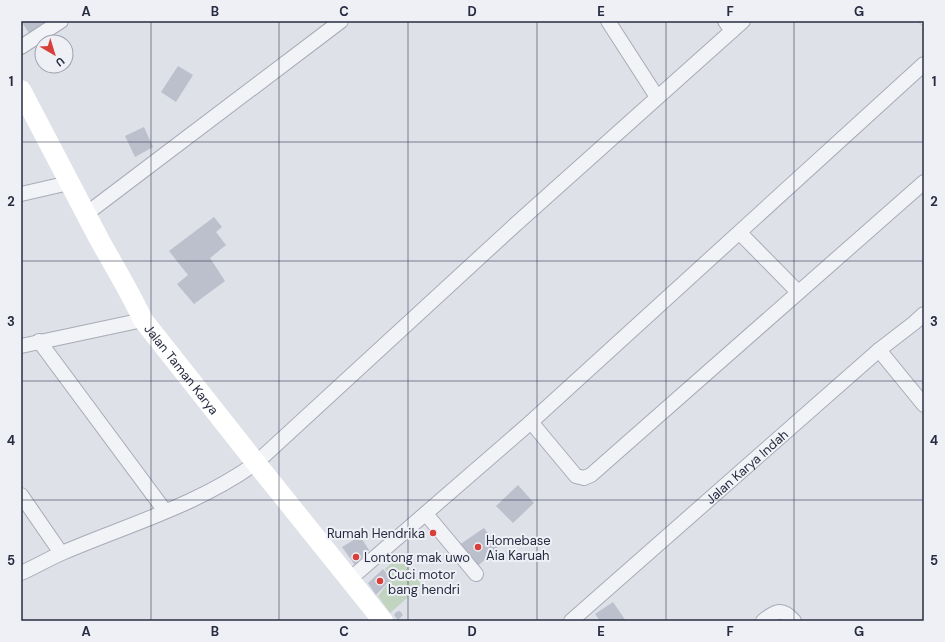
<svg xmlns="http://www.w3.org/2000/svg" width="945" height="642" font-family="'DM Sans',sans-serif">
	<rect width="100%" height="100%" fill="#dfe1e9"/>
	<polygon fill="#c1d4bf" points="398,557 422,585 390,613 378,596 392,578 385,569"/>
	<g fill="#bcbfcc">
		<polygon points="21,21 49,21 29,33"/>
		<polygon points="178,66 193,75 176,102 161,92"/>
		<polygon points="144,127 153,147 135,157 125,136"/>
		<polygon points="214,217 222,227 216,232 226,245 210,258 225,281 194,304 177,284 188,275 169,251"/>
		<polygon points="518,485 534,503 513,523 496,506"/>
		<polygon points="484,528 492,539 498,549 475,568 459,545"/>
		<polygon points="360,536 369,550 355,565 342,547"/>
		<polygon points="383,569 391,579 376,595 368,583"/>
		<polygon points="613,602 626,621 600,621 595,614"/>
		<polygon points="400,611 403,615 398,620 394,615 396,612"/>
	</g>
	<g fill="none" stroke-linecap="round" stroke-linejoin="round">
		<defs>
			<polyline id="lane" points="923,21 924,22"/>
			<g id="street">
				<polyline points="608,21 657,97"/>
				<polyline points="725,21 732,31"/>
				<polyline points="21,47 61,21"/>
				<polyline points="21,194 69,183"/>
				<polyline points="86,214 341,21"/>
				<polyline points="740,233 798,292"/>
				<polyline points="39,341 165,511"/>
				<polyline points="21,346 143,320"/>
				<polyline points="879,350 924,405"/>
				<polyline points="531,422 576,476 584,478 591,475 924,182"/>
				<polyline points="21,495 61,553"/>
				<polyline points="426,514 476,574"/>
				<path d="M21 573C35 567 48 559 62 553 127 525 198 505 256 463L516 224 743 21"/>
				<polyline points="350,579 531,422 924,64"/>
				<path id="s1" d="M571 621 879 350 914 323 924 314"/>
				<path d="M763 621C776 611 782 607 794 621"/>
			</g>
		</defs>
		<use href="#lane" stroke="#a8abb7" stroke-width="8"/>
		<use href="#street" stroke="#a8abb7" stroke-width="16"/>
		<use href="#lane" stroke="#f2f3f7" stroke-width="7"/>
		<use href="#street" stroke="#f2f3f7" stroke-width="14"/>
		<path stroke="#fff" stroke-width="20" id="s2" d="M21 90C47 140 73 189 99 239 114 266 130 292 143 320L256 463 383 621"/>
	</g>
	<path fill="none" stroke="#272c41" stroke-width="1" stroke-opacity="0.55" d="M151 21V621M279 21V621M408 21V621M537 21V621M666 21V621M794 21V621M21 142H924M21 261H924M21 381H924M21 500H924"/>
	<g fill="#d73f3b" stroke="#eef0f6" stroke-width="1.5">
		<circle cx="433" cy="533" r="4"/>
		<circle cx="478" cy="547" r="4"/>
		<circle cx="356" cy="557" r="4"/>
		<circle cx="380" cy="581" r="4"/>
	</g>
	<g text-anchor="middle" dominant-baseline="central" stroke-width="4" stroke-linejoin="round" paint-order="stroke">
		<g font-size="13" fill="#272c41" stroke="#eef0f6">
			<text stroke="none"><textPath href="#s2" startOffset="323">Jalan Taman Karya</textPath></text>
			<text stroke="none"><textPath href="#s1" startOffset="234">Jalan Karya Indah</textPath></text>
		</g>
		<g font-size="13" fill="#272c41" stroke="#eef0f6" text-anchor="start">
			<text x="425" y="533" text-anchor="end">Rumah Hendrika</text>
			<text x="486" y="540">Homebase<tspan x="486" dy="15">Aia Karuah</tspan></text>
			<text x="364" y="557">Lontong mak uwo</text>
			<text x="388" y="574">Cuci motor<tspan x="388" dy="15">bang hendri</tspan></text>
		</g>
	</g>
	<rect width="945" height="642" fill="none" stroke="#eef0f6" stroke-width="44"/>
	<g transform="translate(54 54) rotate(142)"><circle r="19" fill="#eef0f6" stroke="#9ea2ae"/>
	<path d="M0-3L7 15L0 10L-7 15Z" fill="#d73f3b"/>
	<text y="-6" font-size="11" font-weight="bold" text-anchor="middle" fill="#272c41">U</text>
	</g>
	<rect x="22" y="22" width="901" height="598" fill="none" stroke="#272c41" stroke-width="1.5"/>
	<g font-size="13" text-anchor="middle" font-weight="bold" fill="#272c41">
		<text x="86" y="16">A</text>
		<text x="215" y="16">B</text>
		<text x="344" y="16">C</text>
		<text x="472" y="16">D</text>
		<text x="601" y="16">E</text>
		<text x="730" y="16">F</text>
		<text x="859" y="16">G</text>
		<text x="11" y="86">1</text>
		<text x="934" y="86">1</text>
		<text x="11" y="206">2</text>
		<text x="934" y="206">2</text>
		<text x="11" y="326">3</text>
		<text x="934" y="326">3</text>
		<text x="11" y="445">4</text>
		<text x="934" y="445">4</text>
		<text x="11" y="565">5</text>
		<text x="934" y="565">5</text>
		<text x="86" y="636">A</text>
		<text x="215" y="636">B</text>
		<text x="344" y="636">C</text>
		<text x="472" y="636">D</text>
		<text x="601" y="636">E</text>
		<text x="730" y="636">F</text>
		<text x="859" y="636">G</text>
	</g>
</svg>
